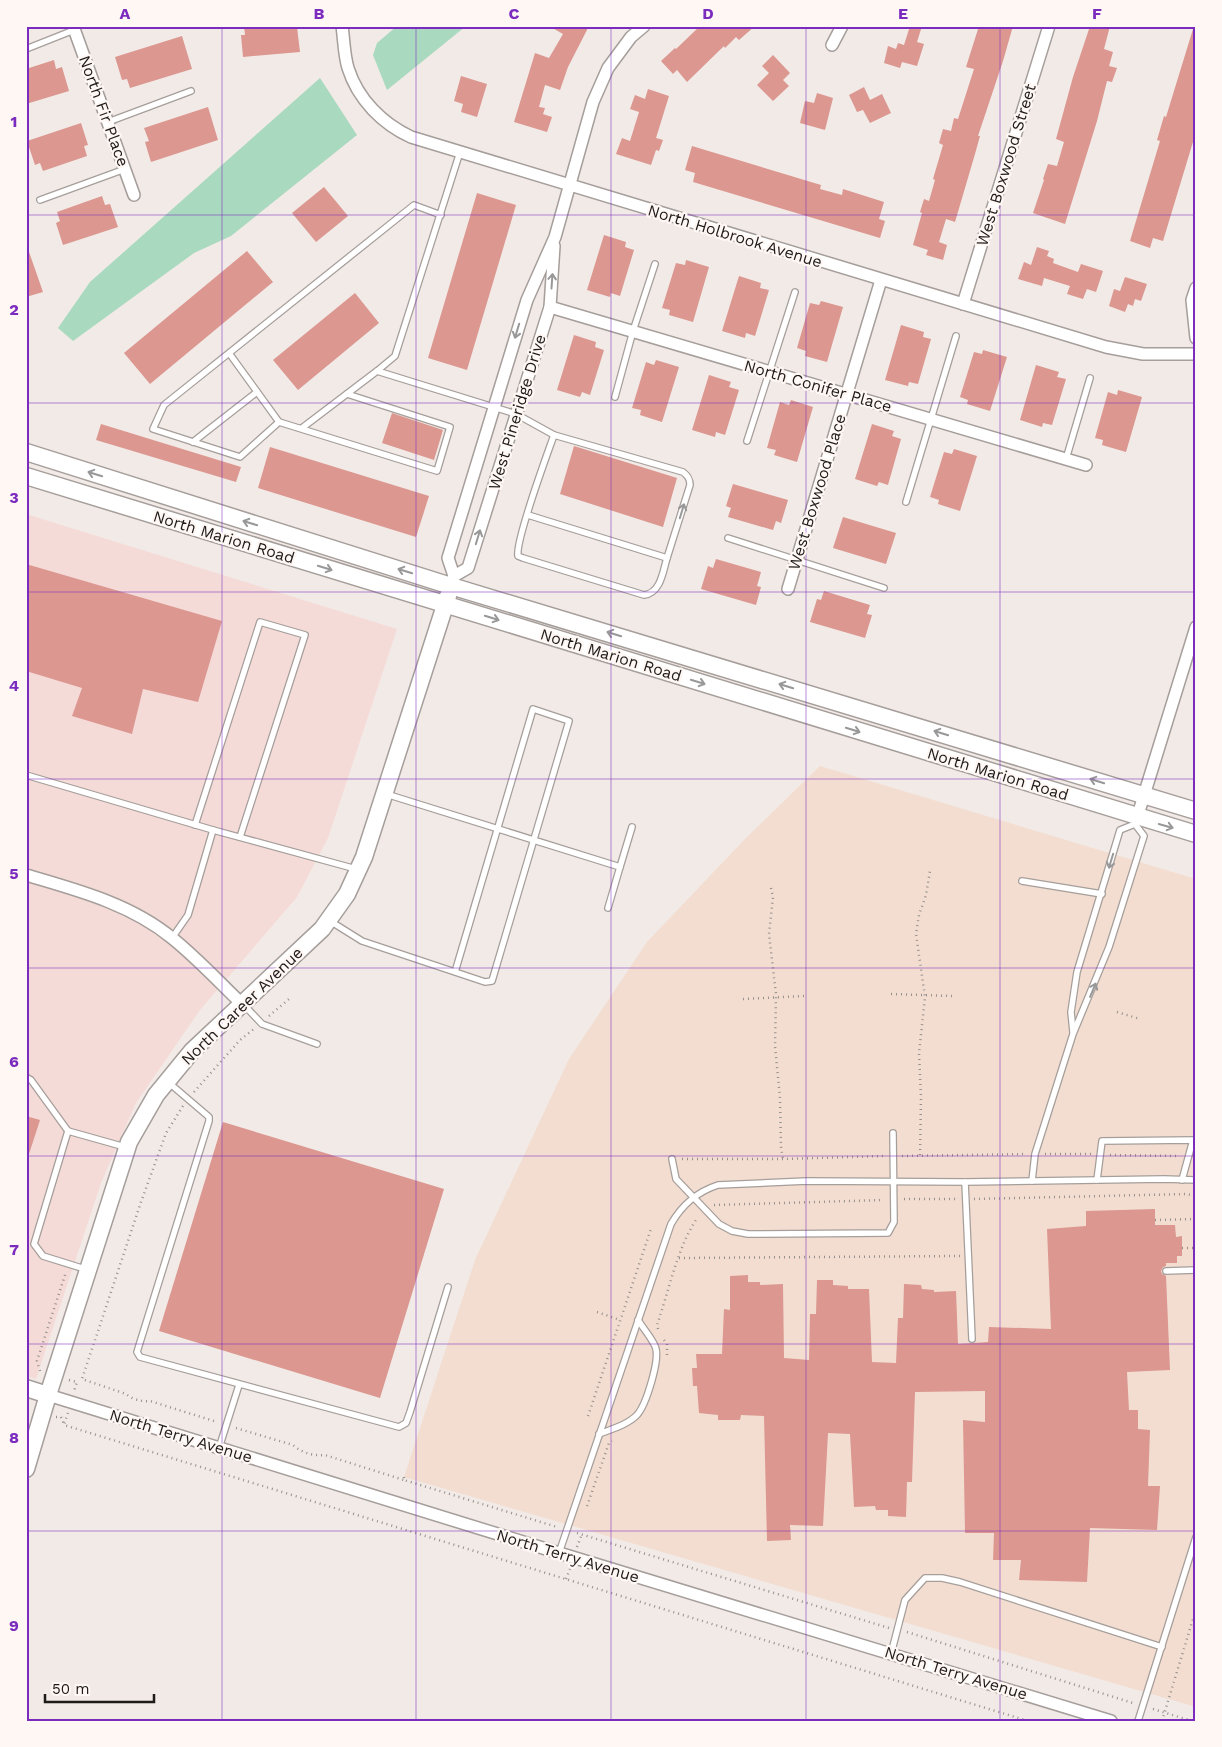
<svg xmlns="http://www.w3.org/2000/svg" width="1222" height="1747" font-family="'Work Sans',sans-serif">
	<rect width="100%" height="100%" fill="#f2eae6"/>
	<polygon fill="#f5dbd8" points="26,514 397,629 328,838 297,897 200,1010 136,1103 101,1183 36,1379 26,1376"/>
	<polygon fill="#f3ddd0" points="820,766 1196,879 1196,1707 404,1477 475,1260 569,1059 647,942 745,839"/>
	<g fill="#a9d9be">
		<polygon points="397,26 466,26 387,90 373,55 377,43"/>
		<polygon points="320,78 357,135 231,236 194,253 73,341 58,328 90,282"/>
	</g>
	<g fill="#db9790">
		<polygon points="244,26 297,27 300,52 243,57 241,35 245,35"/>
		<polygon points="549,26 589,26 568,67 560,90 545,85 539,107 545,108 543,114 552,117 547,132 514,122 535,53 549,58 563,34"/>
		<polygon points="700,26 755,26 739,40 736,37 725,48 724,46 687,82 677,70 673,74 661,61 675,48 676,49"/>
		<polygon points="910,26 922,26 917,42 924,44 917,66 902,62 900,68 884,63 888,46 896,49 898,43 904,45"/>
		<polygon points="979,26 1013,26 1003,61 978,136 980,136 975,154 955,222 946,219 939,242 947,245 943,260 926,255 928,250 913,245 922,213 920,212 924,199 929,201 935,180 933,179 943,145 939,143 943,129 951,131 954,118 958,119 974,69 966,67"/>
		<polygon points="1090,26 1110,26 1104,49 1113,52 1109,66 1117,68 1112,82 1107,81 1097,121 1065,224 1033,213 1044,180 1043,179 1048,164 1057,166 1064,142 1056,139 1073,77"/>
		<polygon points="1193,29 1196,30 1196,132 1163,241 1153,238 1150,248 1130,241 1160,141 1157,140 1164,116 1166,117"/>
		<polygon points="182,36 192,69 130,88 127,79 122,80 115,57"/>
		<polygon points="773,55 790,73 783,80 789,86 773,101 757,85 769,73 762,66"/>
		<polygon points="54,60 56,69 62,67 69,91 26,104 26,69"/>
		<polygon points="461,76 487,84 477,117 461,112 463,104 454,101"/>
		<polygon points="864,87 870,100 882,94 891,113 870,123 863,110 857,112 849,95"/>
		<polygon points="648,89 669,96 656,138 663,140 659,151 656,150 651,165 616,154 622,138 630,141 639,112 630,109 635,95 645,99"/>
		<polygon points="817,93 833,98 825,130 800,123 805,101 814,103"/>
		<polygon points="208,107 218,140 151,162 145,142 149,141 144,128"/>
		<polygon points="81,123 88,145 84,146 87,156 43,171 40,163 35,165 27,141"/>
		<polygon points="692,146 821,185 820,189 842,195 843,189 884,202 879,219 885,221 880,238 693,182 695,173 685,170"/>
		<polygon points="324,187 348,216 316,242 292,213"/>
		<polygon points="477,193 516,205 467,370 428,358"/>
		<polygon points="102,196 105,205 110,204 118,227 63,245 56,223 60,221 57,212"/>
		<polygon points="604,235 626,242 625,247 634,250 620,296 611,293 610,297 587,290"/>
		<polygon points="1037,247 1049,251 1047,256 1054,259 1053,263 1078,272 1081,264 1103,271 1096,292 1087,289 1083,299 1067,294 1070,286 1044,278 1042,286 1018,279 1024,262 1031,265"/>
		<polygon points="26,249 28,249 43,292 26,297"/>
		<polygon points="247,251 273,282 150,384 124,353"/>
		<polygon points="686,260 709,267 693,322 669,315 670,310 662,308 676,263 685,265"/>
		<polygon points="739,276 761,283 760,288 769,290 755,336 746,333 745,338 722,331"/>
		<polygon points="1125,277 1147,284 1141,301 1135,299 1133,306 1128,304 1125,312 1109,306 1114,289 1120,291"/>
		<polygon points="355,293 379,323 298,390 273,360"/>
		<polygon points="821,301 843,307 827,362 805,356 806,351 797,348 810,303 819,305"/>
		<polygon points="901,325 924,332 923,337 931,339 918,384 909,382 908,386 885,380"/>
		<polygon points="574,335 596,342 595,347 604,350 590,395 582,392 580,397 557,390"/>
		<polygon points="983,350 1007,357 990,411 967,404 968,400 960,397 974,352 982,354"/>
		<polygon points="656,360 679,367 662,422 640,415 641,410 632,408 646,362 654,365"/>
		<polygon points="1036,365 1059,372 1057,377 1066,379 1052,425 1043,423 1042,427 1020,420"/>
		<polygon points="709,375 731,382 729,387 739,390 725,435 716,432 715,437 692,430"/>
		<polygon points="1118,390 1142,397 1126,452 1102,445 1103,440 1095,438 1108,392 1117,395"/>
		<polygon points="791,400 813,407 797,462 774,455 776,450 767,448 780,402 789,405"/>
		<polygon points="392,413 443,430 434,460 382,443"/>
		<polygon points="101,424 241,467 236,482 96,440"/>
		<polygon points="872,424 894,431 892,436 901,439 888,485 879,482 877,486 855,479"/>
		<polygon points="574,446 677,478 663,527 560,494"/>
		<polygon points="270,447 429,496 416,537 258,488"/>
		<polygon points="954,449 977,456 960,511 938,504 939,500 930,497 944,452 952,454"/>
		<polygon points="733,484 788,500 781,523 776,521 773,530 728,517 731,508 726,506"/>
		<polygon points="843,517 896,533 886,564 833,548"/>
		<polygon points="716,559 761,572 757,586 761,587 756,605 701,589 708,566 713,568"/>
		<polygon points="26,564 222,621 198,702 143,689 132,734 72,716 82,688 26,671"/>
		<polygon points="824,591 870,605 867,614 872,615 865,638 810,622 817,599 821,600"/>
		<polygon points="26,1116 40,1120 29,1154 26,1154"/>
		<polygon points="223,1122 444,1189 380,1398 159,1331"/>
		<polygon points="1155,1209 1155,1225 1175,1225 1176,1237 1182,1236 1182,1256 1177,1256 1177,1263 1166,1263 1166,1266 1163,1267 1161,1271 1162,1274 1166,1276 1170,1370 1127,1372 1129,1410 1138,1410 1138,1429 1150,1430 1148,1486 1160,1486 1157,1530 1090,1528 1087,1582 1019,1580 1021,1560 993,1560 994,1533 965,1533 963,1420 985,1422 985,1391 915,1392 912,1482 907,1482 906,1517 888,1516 888,1510 876,1510 875,1506 854,1507 850,1434 828,1433 823,1526 790,1525 791,1540 767,1541 764,1416 741,1415 740,1420 718,1420 718,1415 699,1413 697,1386 693,1386 692,1368 697,1368 696,1354 722,1354 724,1309 730,1310 730,1276 748,1275 748,1282 760,1282 760,1285 783,1284 784,1358 809,1360 810,1314 816,1314 817,1280 833,1280 833,1285 848,1286 848,1289 869,1289 872,1362 896,1363 898,1318 903,1318 904,1284 921,1285 922,1289 934,1290 934,1292 956,1291 958,1344 988,1342 989,1327 1051,1329 1047,1229 1086,1226 1086,1211"/>
	</g>
	<g fill="none" stroke-linecap="round" stroke-linejoin="round">
		<defs>
			<g id="lane">
				<polyline points="26,49 74,30"/>
				<polyline points="108,122 191,91"/>
				<path d="M460 152 395 356 377 371 516 414 554 435C547 455 515 541 518 556L523 558 644 595C661 593 663 571 667 558L528 515"/>
				<polyline points="40,200 125,169"/>
				<polyline points="229,353 279,422 240,457 153,429 164,405 414,205 441,215"/>
				<polyline points="615,397 633,331 655,264"/>
				<polyline points="279,422 437,471 450,427 347,394"/>
				<polyline points="302,428 377,371"/>
				<path d="M554 435 683 472C688 476 690 479 690 485L667 558"/>
				<polyline points="747,441 795,292"/>
				<polyline points="193,442 257,392"/>
				<polyline points="1066,459 1090,378"/>
				<polyline points="906,502 956,336"/>
				<polyline points="728,538 884,588"/>
				<polyline points="26,775 213,830"/>
				<polyline points="386,794 620,867 608,908"/>
				<polyline points="195,825 260,622 305,635 240,837"/>
				<polyline points="620,867 632,827"/>
				<polyline points="1022,881 1102,894"/>
				<polyline points="330,921 362,941 455,972 533,709 569,721 492,981 485,982 455,972"/>
				<polyline points="172,938 188,915 213,830 356,869"/>
				<polyline points="244,1005 262,1024 317,1044"/>
				<polyline points="1073,1032 1071,1012 1077,972 1120,830 1135,824"/>
				<polyline points="26,1077 31,1080 68,1131"/>
				<polyline points="168,1082 209,1117 209,1121 137,1352 140,1357 399,1427 406,1423 410,1412 448,1287"/>
				<polyline points="672,1159 676,1179 719,1224 732,1231 748,1234 888,1233 894,1222 893,1133"/>
				<polyline points="1097,1180 1102,1141 1193,1140 1182,1180"/>
				<polyline points="1032,1181 1035,1154 1073,1034 1109,947 1144,836 1135,824"/>
				<polyline points="965,1182 972,1339"/>
				<polyline points="88,1270 43,1256 34,1244 68,1131 125,1147"/>
				<polyline points="1166,1271 1196,1270"/>
				<path d="M599 1434C612 1429 627 1425 637 1415 646 1405 661 1358 655 1346 651 1337 643 1328 638 1320"/>
				<polyline points="219,1448 239,1385"/>
				<path d="M559 1553 671 1224C682 1205 696 1192 718 1185L807 1181 965 1182 1164 1179 1196 1180"/>
				<polyline points="891,1654 905,1600 925,1578 942,1578 960,1582 1162,1647"/>
				<polyline points="1138,1721 1196,1537"/>
			</g>
			<g id="street">
				<polyline points="73,26 134,195"/>
				<path d="M342 26C344 40 344 55 348 68 358 100 383 124 411 137L1106 347 1143 354H1196"/>
				<polyline points="832,45 842,26"/>
				<polyline points="1196,288 1192,300 1196,338"/>
				<polyline points="963,304 1049,26"/>
				<polyline points="550,307 1086,465"/>
				<polyline points="454,576 468,568 550,307 554,246"/>
				<polyline points="451,586 454,576 448,558 527,300 555,237 593,102 608,68 631,37 644,26"/>
				<polyline points="788,589 881,280"/>
				<polyline points="1137,818 1196,627"/>
				<path d="M26 875C77 890 131 904 172 938 197 958 219 982 242 1004"/>
				<polyline points="48,1395 559,1553 1111,1721"/>
			</g>
			<g id="secondary">
				<polyline points="26,452 451,586 1196,811"/>
				<polyline points="26,476 1196,834"/>
				<polyline points="26,1388 48,1395"/>
				<polyline points="26,1469 48,1395 129,1142 156,1095 192,1051 322,929 347,894 364,857 448,596"/>
			</g>
		</defs>
		<use href="#lane" stroke="#a59e9a" stroke-width="8"/>
		<use href="#street" stroke="#a59e9a" stroke-width="14"/>
		<use href="#secondary" stroke="#a59e9a" stroke-width="19"/>
		<g stroke="#96908e" stroke-width="2.5" stroke-dasharray="1 4" stroke-linecap="butt">
			<polyline points="771,888 773,897 769,934 776,994 775,1046 780,1098 781,1147 783,1159"/>
			<polyline points="891,994 952,996"/>
			<polyline points="743,999 805,996"/>
			<polyline points="1117,1012 1140,1019"/>
			<polyline points="269,1016 289,999"/>
			<polyline points="194,1092 240,1040 254,1029"/>
			<path d="M183 1106 166 1133 141 1202 82 1379 126 1394C132 1399 141 1402 150 1401L217 1422"/>
			<polyline points="1045,1154 1092,1154"/>
			<polyline points="920,1155 921,1098 919,1053 925,997 916,934 919,915 926,895 930,871"/>
			<polyline points="1110,1155 1179,1156"/>
			<polyline points="902,1156 1027,1154"/>
			<polyline points="682,1159 783,1159 884,1156"/>
			<polyline points="904,1199 956,1199"/>
			<polyline points="974,1199 1187,1194 1195,1196 1196,1198"/>
			<polyline points="714,1205 884,1200"/>
			<polyline points="1155,1220 1196,1219"/>
			<polyline points="1182,1248 1196,1248"/>
			<polyline points="679,1258 960,1256"/>
			<polyline points="597,1312 620,1320"/>
			<path d="M658 1329 657 1325C669 1291 677 1247 698 1217"/>
			<polyline points="664,1340 667,1344 667,1356"/>
			<polyline points="40,1371 37,1361 66,1272"/>
			<polyline points="69,1380 77,1382 74,1391"/>
			<polyline points="68,1413 64,1425 1028,1721"/>
			<polyline points="588,1416 651,1229"/>
			<polyline points="56,1417 61,1417 64,1424"/>
			<path d="M236 1428 293 1445C302 1453 313 1456 325 1455L404 1480"/>
			<polyline points="404,1477 404,1480 557,1527"/>
			<polyline points="587,1506 609,1443 612,1441"/>
			<polyline points="577,1533 889,1628"/>
			<polyline points="577,1547 582,1534"/>
			<polyline points="566,1579 570,1569"/>
			<polyline points="907,1632 1133,1703"/>
			<polyline points="1153,1709 1192,1721"/>
			<polyline points="1162,1721 1196,1609"/>
		</g>
		<use href="#lane" stroke="#fff" stroke-width="5.5"/>
		<use href="#street" stroke="#fff" stroke-width="11"/>
		<use href="#secondary" stroke="#fff" stroke-width="16"/>
	</g>
	<defs><path id="oneway-shaft" d="M-6 0H5M1.5-3L5.5 0L1.5 3" fill="none" stroke-width="1.6" stroke-linecap="round" stroke-linejoin="round" transform="scale(1.25)"/></defs>
	<g stroke="#999898">
		<use href="#oneway-shaft" transform="translate(552 281) rotate(-86)"/>
		<use href="#oneway-shaft" transform="translate(517 331) rotate(107)"/>
		<use href="#oneway-shaft" transform="translate(95 474) rotate(-163)"/>
		<use href="#oneway-shaft" transform="translate(682 511) rotate(-73)"/>
		<use href="#oneway-shaft" transform="translate(250 523) rotate(-163)"/>
		<use href="#oneway-shaft" transform="translate(478 537) rotate(-73)"/>
		<use href="#oneway-shaft" transform="translate(325 568) rotate(17)"/>
		<use href="#oneway-shaft" transform="translate(405 571) rotate(-163)"/>
		<use href="#oneway-shaft" transform="translate(492 618) rotate(17)"/>
		<use href="#oneway-shaft" transform="translate(614 634) rotate(-163)"/>
		<use href="#oneway-shaft" transform="translate(698 682) rotate(17)"/>
		<use href="#oneway-shaft" transform="translate(786 686) rotate(-163)"/>
		<use href="#oneway-shaft" transform="translate(853 730) rotate(17)"/>
		<use href="#oneway-shaft" transform="translate(941 733) rotate(-163)"/>
		<use href="#oneway-shaft" transform="translate(1097 781) rotate(-163)"/>
		<use href="#oneway-shaft" transform="translate(1166 826) rotate(16)"/>
		<use href="#oneway-shaft" transform="translate(1111 861) rotate(107)"/>
		<use href="#oneway-shaft" transform="translate(1093 990) rotate(-67)"/>
	</g>
	<path fill="none" stroke="#7b2cbf" stroke-width="1" stroke-opacity="0.55" d="M222 26V1721M416 26V1721M611 26V1721M806 26V1721M1000 26V1721M26 215H1196M26 403H1196M26 592H1196M26 779H1196M26 968H1196M26 1156H1196M26 1344H1196M26 1531H1196"/>
	<g text-anchor="middle" dominant-baseline="central" stroke-width="4.5" stroke-linejoin="round" paint-order="stroke">
		<g font-size="16" fill="#1d1a19" stroke="#fff7f3">
			<text transform="translate(104 111) rotate(70)">North Fir Place</text>
			<text transform="translate(1006 165) rotate(-73)">West Boxwood Street</text>
			<text transform="translate(735 236) rotate(17)">North Holbrook Avenue</text>
			<text transform="translate(818 386) rotate(16)">North Conifer Place</text>
			<text transform="translate(517 412) rotate(-73)">West Pineridge Drive</text>
			<text transform="translate(817 492) rotate(-73)">West Boxwood Place</text>
			<text transform="translate(224 537) rotate(17)">North Marion Road</text>
			<text transform="translate(611 655) rotate(17)">North Marion Road</text>
			<text transform="translate(998 774) rotate(17)">North Marion Road</text>
			<text transform="translate(242 1006) rotate(-44)">North Career Avenue</text>
			<text transform="translate(181 1436) rotate(17)">North Terry Avenue</text>
			<text transform="translate(568 1556) rotate(17)">North Terry Avenue</text>
			<text transform="translate(956 1673) rotate(17)">North Terry Avenue</text>
		</g>
	</g>
	<rect width="1222" height="1747" fill="none" stroke="#fff7f3" stroke-width="55"/>
	<path d="M45 1694v8h109v-8" fill="none" stroke="#1d1a19" stroke-width="2.5"/>
	<text x="52" y="1694" font-size="15" fill="#1d1a19" stroke="#fff7f3" stroke-width="4" paint-order="stroke">50 m</text>
	<rect x="28" y="28" width="1166" height="1692" fill="none" stroke="#7b2cbf" stroke-width="2"/>
	<g font-size="16" text-anchor="middle" font-weight="bold" fill="#7b2cbf">
		<text x="125" y="19">A</text>
		<text x="319" y="19">B</text>
		<text x="514" y="19">C</text>
		<text x="708" y="19">D</text>
		<text x="903" y="19">E</text>
		<text x="1097" y="19">F</text>
		<text x="14" y="127">1</text>
		<text x="14" y="315">2</text>
		<text x="14" y="503">3</text>
		<text x="14" y="691">4</text>
		<text x="14" y="879">5</text>
		<text x="14" y="1067">6</text>
		<text x="14" y="1255">7</text>
		<text x="14" y="1443">8</text>
		<text x="14" y="1631">9</text>
	</g>
</svg>
